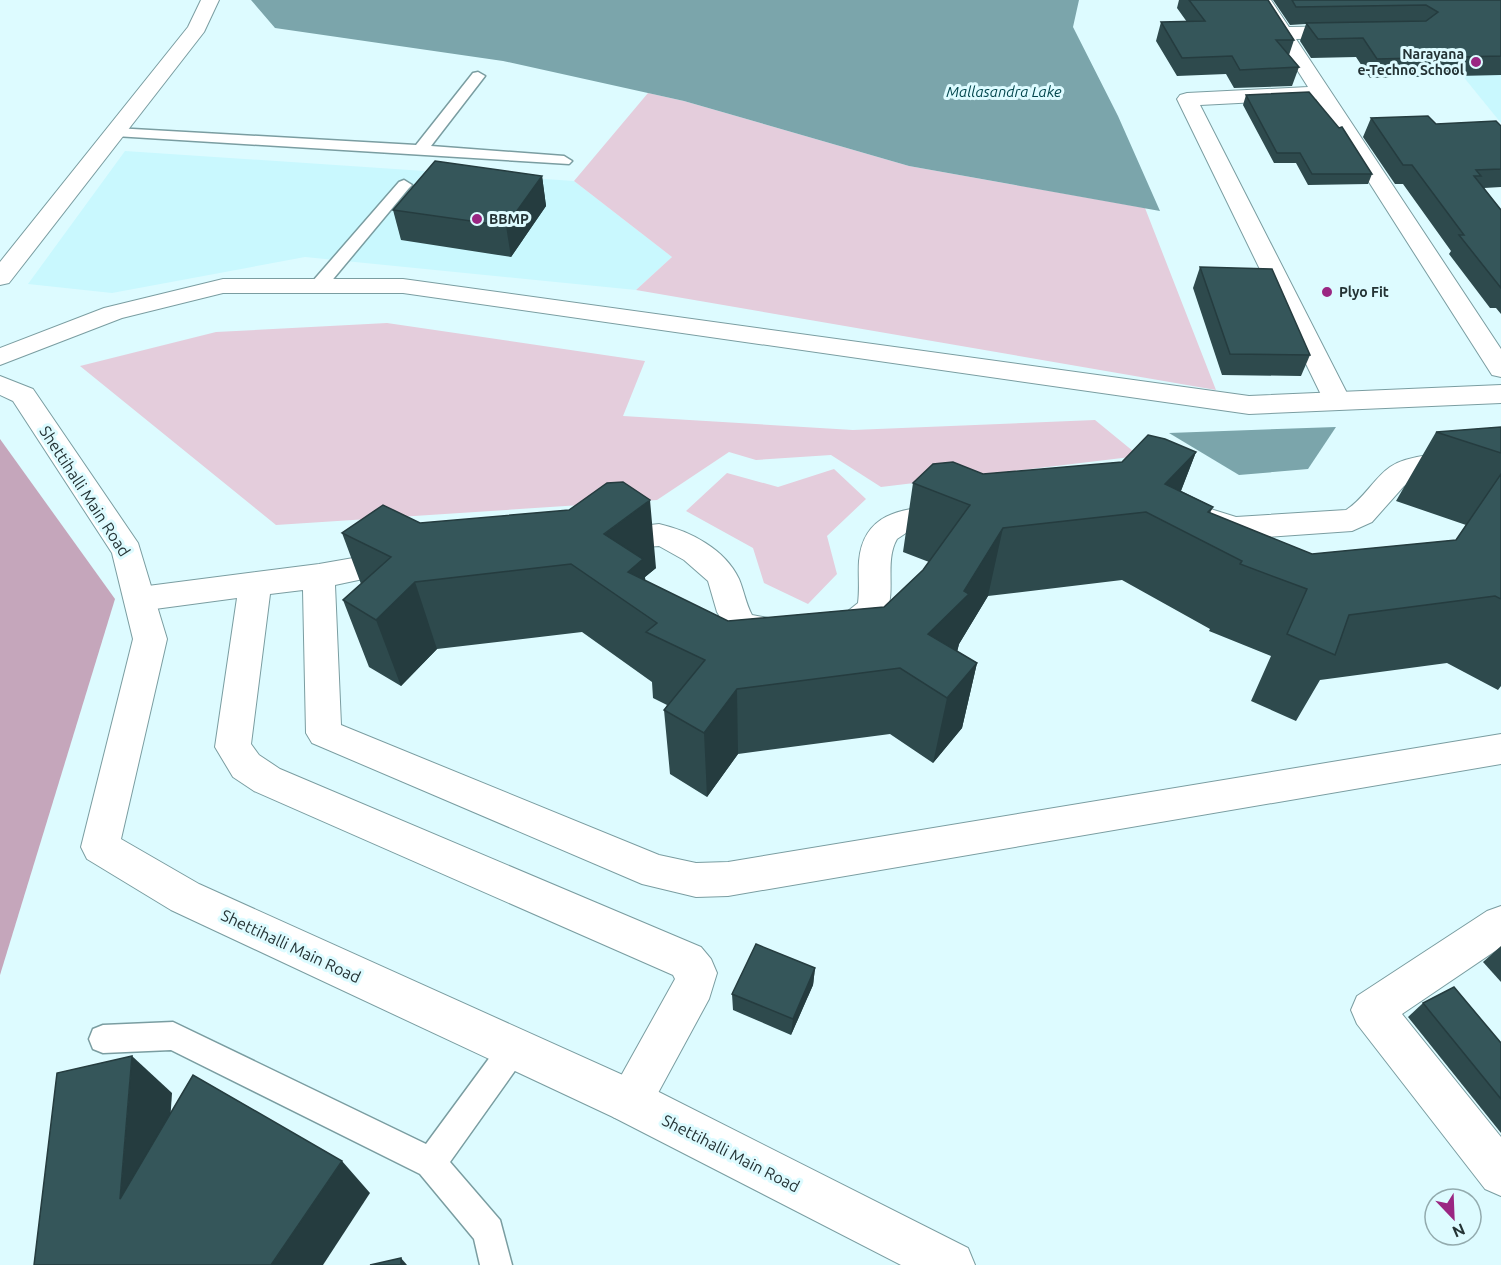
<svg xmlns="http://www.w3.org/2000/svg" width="1501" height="1265" font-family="Ubuntu,sans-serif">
	<rect width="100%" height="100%" fill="#ddfbff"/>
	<g fill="#c9f8fe">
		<polygon points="1401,0 1501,0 1501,123"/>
		<polygon points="125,151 574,181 672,257 636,290 305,257 112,293 28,284"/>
	</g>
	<g fill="#e4cddc">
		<polygon points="648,93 684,101 909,166 1145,208 1216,390 636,290 672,257 574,181"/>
		<polygon points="387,323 645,361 623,416 853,430 1095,420 1139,456 881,487 831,455 756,460 729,452 657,500 276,525 80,366 216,332"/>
		<polygon points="834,469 866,499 827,536 837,574 808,604 764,583 753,548 686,511 727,473 778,487"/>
	</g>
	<polygon fill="#c5a6bb" points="0,439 115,599 0,975"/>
	<g fill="#7ba5ab">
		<polygon points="251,0 1079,0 1073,27 1118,116 1160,211 909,166 684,101 503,61 275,28"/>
		<polygon points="1336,427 1308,469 1239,475 1169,433"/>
	</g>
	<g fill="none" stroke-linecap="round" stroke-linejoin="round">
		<defs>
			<g id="service">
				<polygon points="478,72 485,76 431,146 564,156 572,161 569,164 115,136 108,132 115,128 416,145 473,73"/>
				<polygon points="404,180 412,185 409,188 324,290 312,290 309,286 312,282 399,182"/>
				<polygon points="173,1022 426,1144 504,1038 514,1034 524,1038 529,1048 524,1058 450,1162 500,1220 512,1265 480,1265 474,1239 420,1174 171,1050 103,1053 93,1049 89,1039 93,1029 103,1025"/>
			</g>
			<g id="minor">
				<polygon points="1253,0 1271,0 1289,27 1349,26 1359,32 1349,38 1296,39 1501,349 1501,377 1492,375 1316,99 1200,105 1351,401 1347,407 1337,410 1327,407 1177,99 1180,95 1187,93 1308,87"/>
				<path d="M1501 451V471L1417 477 1404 486 1372 522 1352 531 1236 539 1190 525 1186 517 1190 509 1201 506 1236 517 1346 510C1364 499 1373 479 1390 467 1415 450 1470 454 1501 451Z"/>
				<path d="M952 504 963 507 967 515 963 523 909 531 897 539C879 570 910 618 860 633 847 637 836 639 823 635L819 626 823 617 848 611 858 603C860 588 858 575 859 561 864 507 911 509 952 504Z"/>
				<path d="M659 524C690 531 725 549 739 579 744 591 746 604 752 615L789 622 793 631 789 640C771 646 751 643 733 638L717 612 708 581 684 560 659 546 608 550 597 547 593 539 597 531Z"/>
				<polygon points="399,550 410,553 415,561 410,569 335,585 341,725 659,855 696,863 728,862 1501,734 1501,764 728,896 696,897 642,884 312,743 306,733 303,590 270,594 251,744 259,755 280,769 701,947 711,959 717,973 709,999 645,1117 629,1123 613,1117 607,1101 675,979 673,975 254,791 233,777 215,747 237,598 140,611 129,608 124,599 129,590 140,587 319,564"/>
				<polygon points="1501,906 1501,947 1402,1014 1501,1137 1501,1196 1485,1189 1357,1024 1351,1010 1357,996 1487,911"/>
			</g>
			<g id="tertiary">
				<polygon points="201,0 219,0 204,32 9,283 0,285 0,262 188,27"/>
				<polygon points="223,279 403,279 1249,396 1501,385 1501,403 1249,414 403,293 223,293 122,318 0,365 0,348 104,308"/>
				<polygon points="0,376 33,389 138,543 167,639 121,839 199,884 645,1085 968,1248 975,1265 901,1265 613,1117 171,910 87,859 81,847 133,639 112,553 13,401 0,395"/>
			</g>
		</defs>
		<use href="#service" stroke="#7a9da1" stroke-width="3"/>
		<use href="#minor" stroke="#7a9da1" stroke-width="2"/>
		<use href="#tertiary" stroke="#7a9da1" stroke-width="2"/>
		<use href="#service" fill="#fff" fill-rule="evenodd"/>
		<use href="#minor" fill="#fff" fill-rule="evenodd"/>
		<use href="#tertiary" fill="#fff" fill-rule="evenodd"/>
	</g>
	<g fill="#2e4a4d">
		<polygon points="1179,0 1268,0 1294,40 1289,55 1299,67 1292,86 1234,88 1226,74 1177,76 1156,41 1161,22 1187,22 1177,8"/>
		<polygon points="1273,0 1501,0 1501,75 1370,78 1356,57 1311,58 1300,41 1306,24 1290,25"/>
		<polygon points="1246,95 1372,174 1368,184 1308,185 1296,163 1274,163 1243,105"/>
		<polygon points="1371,118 1436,124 1501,126 1501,187 1484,188 1501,210 1501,314 1496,308 1490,308 1449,254 1451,251 1403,184 1395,184 1363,137"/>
		<polygon points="542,176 546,206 511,257 401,240 393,210"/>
		<polygon points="1200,267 1310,355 1301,376 1222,375 1193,288"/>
		<polygon points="1501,427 1501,686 1498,690 1447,663 1320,680 1296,721 1251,701 1271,656 1209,631 1210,629 1122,580 988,596 959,644 957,651 977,663 962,728 933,763 890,734 738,754 707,797 670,774 664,710 667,705 653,698 652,682 582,632 437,649 401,686 369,667 343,600 361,584 342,533 420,523 656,568 645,577 645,581 728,621 884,607 923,570 929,562 903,552 913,483 983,474 1122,462 1196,452 1181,491 1213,507 1210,513 1312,554 1456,540 1466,525 1396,501 1436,432"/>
		<polygon points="1501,946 1501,982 1483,962"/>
		<polygon points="815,968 813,985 791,1035 733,1010 732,994"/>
		<polygon points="1423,1003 1501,1043 1501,1133 1408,1017"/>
	</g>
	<g fill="#253c3f">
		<polygon points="542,176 546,206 511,257 506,226"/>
		<polygon points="1196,452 1169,521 1165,484"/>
		<polygon points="650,500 656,568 645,577 649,618 604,534"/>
		<polygon points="1003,528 988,596 959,644 955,661 928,634"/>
		<polygon points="415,582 437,649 401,686 376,620"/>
		<polygon points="977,663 962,728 933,763 947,698"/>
		<polygon points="737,689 738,754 707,797 704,733"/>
		<polygon points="815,968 813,985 791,1035 793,1019"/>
		<polygon points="132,1056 172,1093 163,1229 120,1199"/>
		<polygon points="342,1161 370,1193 323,1265 271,1265"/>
		<polygon points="401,1258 407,1265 401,1265"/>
	</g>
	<g fill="#35565a" stroke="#253c3f" stroke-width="1.5">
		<polygon points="1189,0 1268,0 1294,40 1276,40 1299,67 1240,70 1232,56 1182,58 1161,22 1205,21"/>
		<polygon points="1292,0 1501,0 1501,56 1377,59 1363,38 1318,39 1306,23 1426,21 1438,12 1426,5 1296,7"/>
		<polygon points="1309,92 1339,128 1342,127 1372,174 1312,174 1300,153 1277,153 1246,95"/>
		<polygon points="1428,116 1436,124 1496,121 1501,126 1501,169 1476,170 1481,176 1474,176 1501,210 1501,288 1459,235 1464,235 1412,165 1403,165 1371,118"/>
		<polygon points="435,161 542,176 506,226 393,210"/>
		<polygon points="1200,267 1272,269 1310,355 1230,354"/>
		<polygon points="1501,427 1501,453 1436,432"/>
		<polygon points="1148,435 1165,439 1196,452 1165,484 1213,507 1208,512 1312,554 1456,540 1501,474 1501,599 1495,596 1349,615 1335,655 1287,634 1307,589 1240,564 1242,561 1146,512 1003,528 964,591 969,594 928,634 977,663 947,698 900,668 737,689 704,733 664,710 705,660 646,632 657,623 571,564 415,582 376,620 343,600 391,557 342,533 383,505 420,523 569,510 607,483 623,482 650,500 604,534 643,559 628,572 728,621 884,607 923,570 970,505 913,483 933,464 953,462 983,474 1122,462"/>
		<polygon points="756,944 815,968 793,1019 732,994"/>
		<polygon points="1454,987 1501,1043 1501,1099 1423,1003"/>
		<polygon points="132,1056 120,1199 193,1075 342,1161 271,1265 34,1265 57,1073"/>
		<polygon points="401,1258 401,1265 370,1265"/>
	</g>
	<g fill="#9a2682" stroke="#ddfbff" stroke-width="2">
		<circle cx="1476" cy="62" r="6"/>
		<circle cx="477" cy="219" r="6"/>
		<circle cx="1327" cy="292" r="6"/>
	</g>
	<g text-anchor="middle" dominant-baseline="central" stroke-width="6" stroke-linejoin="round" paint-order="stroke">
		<g font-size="14" font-weight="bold" fill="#243335" stroke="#ddfbff" text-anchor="start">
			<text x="1464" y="54" text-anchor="end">Narayana<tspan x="1464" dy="16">e-Techno School</tspan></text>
			<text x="489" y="219">BBMP</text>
			<text x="1339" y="292">Plyo Fit</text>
		</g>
		<g font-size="15" font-style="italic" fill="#02464d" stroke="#ddfbff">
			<text x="1004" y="91">Mallasandra Lake</text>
		</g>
		<g font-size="16" fill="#243335" stroke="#ddfbff">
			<text transform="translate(85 491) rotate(57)">Shettihalli Main Road</text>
			<text transform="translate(291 946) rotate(25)">Shettihalli Main Road</text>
			<text transform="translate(731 1153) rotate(27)">Shettihalli Main Road</text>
		</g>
	</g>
	<g transform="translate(1453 1217) rotate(157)"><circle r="28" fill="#ddfbff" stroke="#93abae" stroke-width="1.5"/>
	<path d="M0-4.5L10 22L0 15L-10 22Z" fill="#9a2682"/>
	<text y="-9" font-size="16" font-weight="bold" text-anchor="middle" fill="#243335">N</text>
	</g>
</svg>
